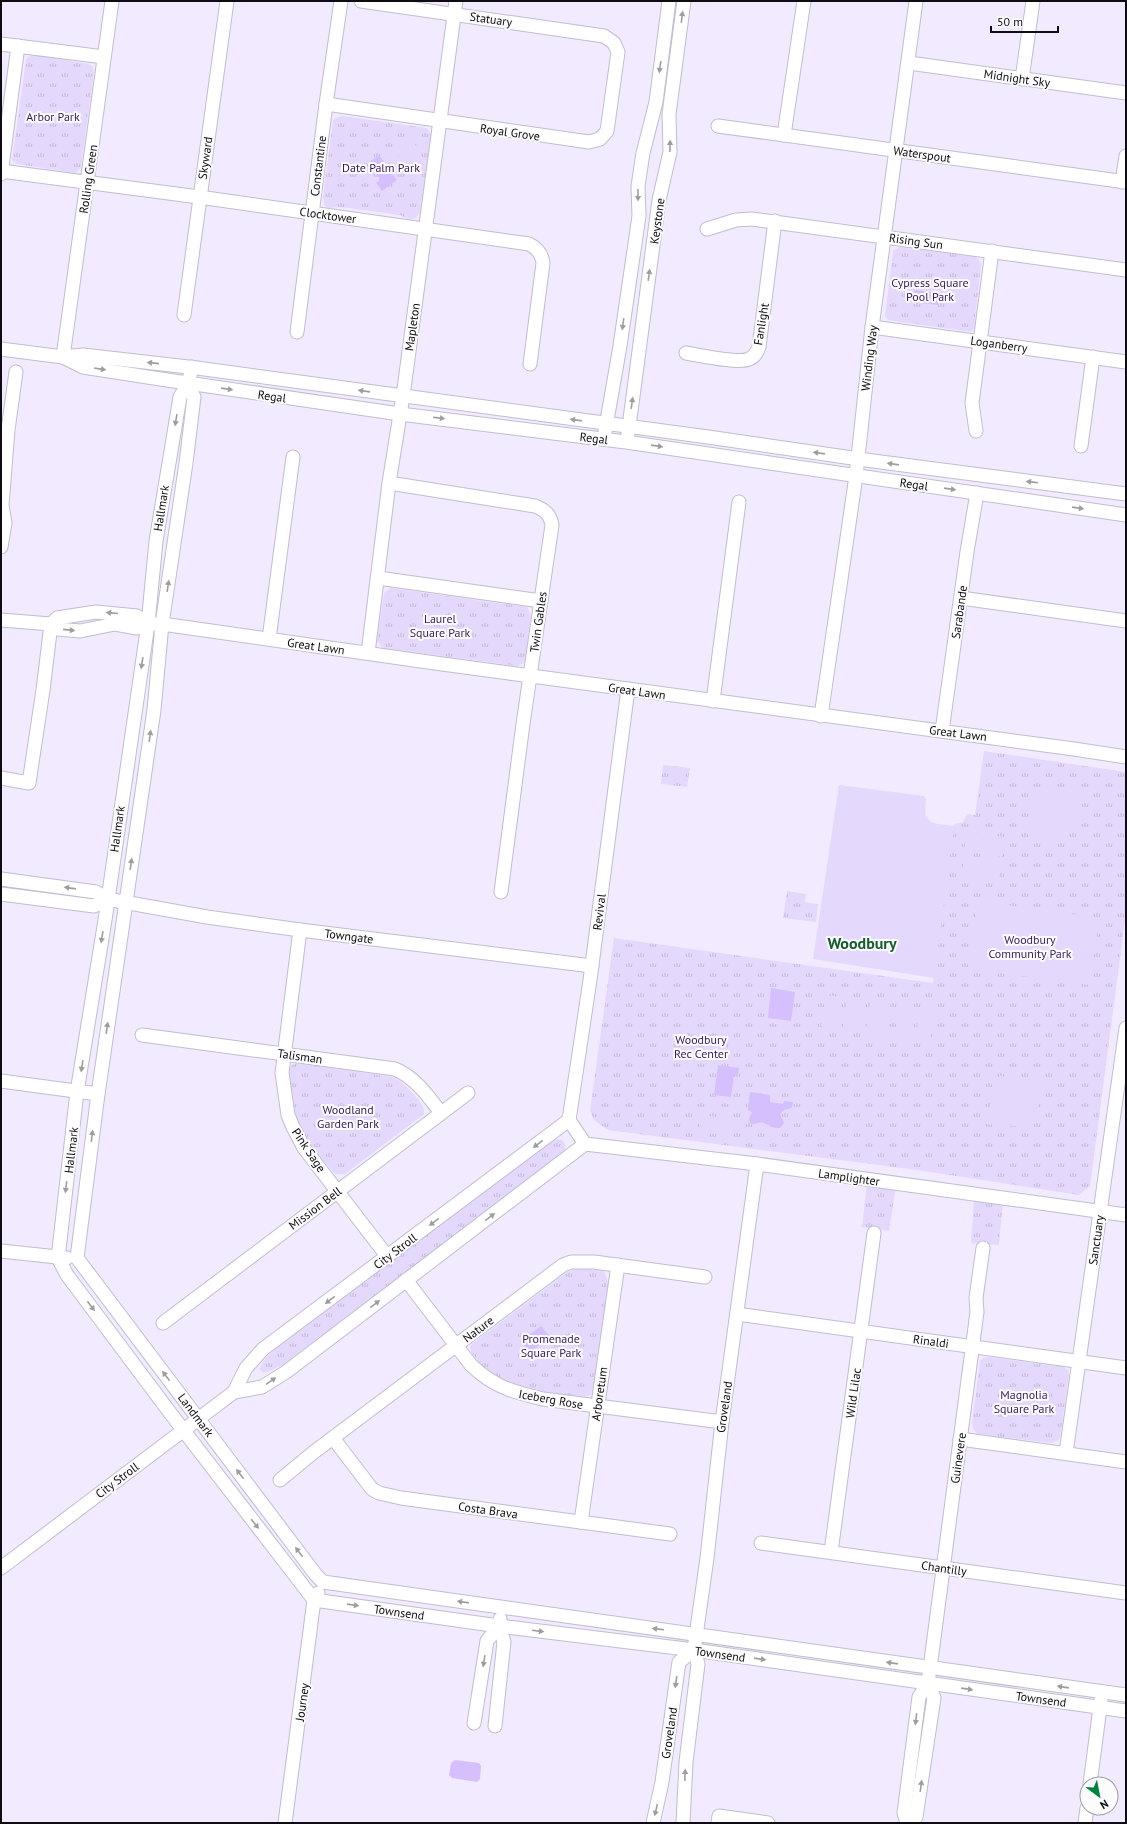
<svg xmlns="http://www.w3.org/2000/svg" width="1127" height="1824" font-family="'PT Sans',sans-serif">
	<defs>
		<pattern id="grass-tufts" width="24" height="20" patternUnits="userSpaceOnUse"><rect width="24" height="20" fill="#e5d8fd"/><path d="M3 7l-1-3M5 7V3M7 7l1-3M15 17l-1-3M17 17v-4M19 17l1-3" fill="none" stroke="#c3b8d8"/></pattern>
	</defs>
	<rect width="100%" height="100%" fill="#f2ebff"/>
	<g fill="url(#grass-tufts)">
		<polygon points="35,55 89,64 93,67 94,72 81,167 76,173 17,164 12,160 26,60 29,56"/>
		<path d="M342 116 427 128 431 134 420 212C415 222 408 220 400 215L341 207 328 208 324 205 323 196 333 121 335 118Z"/>
		<polygon points="900,247 976,257 981,263 974,329 971,332 888,320 885,316 893,251"/>
		<polygon points="391,588 527,607 531,615 525,662 517,666 383,648 377,641 384,593"/>
		<polygon points="984,751 1126,772 1126,913 1090,1186 1079,1195 917,1170 608,1130 594,1120 590,1111 614,938 933,983 954,824 963,822 967,814 975,815"/>
		<polygon points="663,765 690,768 687,787 661,784"/>
		<polygon points="787,891 806,894 805,902 818,904 816,922 783,918"/>
		<path d="M297 1063 393 1077C402 1081 427 1104 424 1114L345 1174H335C324 1161 310 1147 303 1132 296 1119 284 1082 290 1068 291 1065 294 1064 297 1063Z"/>
		<path d="M557 1139 562 1140C566 1144 566 1148 563 1153L281 1366 264 1373 259 1369 265 1359 276 1348 529 1156Z"/>
		<polygon points="867,1183 896,1186 889,1231 862,1227"/>
		<polygon points="974,1198 1003,1201 999,1245 971,1243"/>
		<path d="M579 1268 604 1271 608 1282 594 1390 591 1394 583 1398C547 1393 504 1392 479 1362 475 1357 470 1353 470 1346L472 1344 567 1272Z"/>
		<polygon points="988,1357 1064,1367 1068,1370 1069,1375 1060,1438 1057,1441 1051,1443 978,1434 974,1430 972,1423 980,1361 983,1358"/>
	</g>
	<g fill="#e5d8fd">
		<polygon points="408,135 418,149 402,161 392,147"/>
		<path d="M839 785 924 796 926 799C922 825 932 823 954 826L934 978 813 959Z"/>
		<path d="M1040 787 1082 793C1075 840 1075 841 1028 835L1033 791Z"/>
		<polygon points="967,832 1005,837 1002,857 964,851"/>
		<polygon points="964,858 1001,864 998,883 961,878"/>
		<polygon points="978,901 1099,918 1090,985 968,969"/>
		<polygon points="826,995 841,997 836,1029 821,1026"/>
		<polygon points="847,998 862,1000 858,1032 843,1029"/>
		<polygon points="871,998 891,1001 886,1039 865,1036"/>
		<polygon points="899,1005 914,1007 910,1038 895,1036"/>
		<polygon points="920,1008 935,1010 930,1042 915,1039"/>
		<path d="M1000 1076 1042 1082C1035 1129 1035 1129 988 1124L993 1080Z"/>
		<polygon points="702,1115 732,1119 729,1136 699,1132"/>
	</g>
	<g fill="#d5bffd">
		<polygon points="379,155 397,180 382,191 376,183 379,181 379,177 368,163"/>
		<polygon points="914,290 939,293 938,305 913,302"/>
		<polygon points="771,988 795,992 791,1021 768,1018"/>
		<polygon points="718,1065 739,1068 738,1075 734,1075 731,1097 714,1095"/>
		<polygon points="750,1092 770,1095 770,1102 783,1104 784,1101 793,1102 792,1108 784,1110 780,1114 784,1123 780,1128 775,1128 762,1122 754,1124 750,1123 749,1119 752,1112 748,1110"/>
		<polygon points="541,1326 550,1337 529,1353 521,1341"/>
		<polygon points="455,1760 479,1763 481,1766 480,1779 477,1782 452,1778 449,1775 451,1763"/>
	</g>
	<g fill="none" stroke-linecap="round" stroke-linejoin="round">
		<defs>
			<g id="minor">
				<polyline points="1,44 104,57"/>
				<polyline points="909,63 1126,93"/>
				<polyline points="1022,79 1033,1"/>
				<polyline points="326,104 589,142 600,139 607,131 618,52 614,43 604,36 361,1"/>
				<polyline points="718,126 1126,182"/>
				<polyline points="784,135 804,1"/>
				<path d="M1 171 199 197 529 244C537 248 542 254 543 263L530 364"/>
				<polyline points="1,174 18,46"/>
				<polyline points="1122,182 1126,156"/>
				<polyline points="707,229 736,220 752,219 1126,270"/>
				<polyline points="184,315 227,1"/>
				<polyline points="872,327 1126,362"/>
				<polyline points="297,332 326,104 341,1"/>
				<polyline points="1,349 63,357 83,355 197,368 708,437 873,461 1126,494"/>
				<path d="M686 353C699 355 739 364 749 359 755 357 757 352 759 347L775 221"/>
				<polyline points="63,357 83,367 167,380 400,414 626,442 1126,515"/>
				<polyline points="63,357 112,1"/>
				<polyline points="192,367 188,384 180,397 156,541 148,624 105,920 77,1092 58,1258 67,1275 174,1418 314,1600 499,1626 694,1650 1126,1711"/>
				<polyline points="188,384 194,397 186,463 162,624 154,710 98,1094 77,1258 316,1575 323,1582"/>
				<polyline points="976,431 972,403 992,251"/>
				<polyline points="605,432 620,346 639,216 638,186 643,153 656,102 669,1"/>
				<polyline points="628,434 659,200 670,152 669,114 684,1"/>
				<polyline points="1081,446 1093,357"/>
				<path d="M389 483 535 506C545 510 550 514 552 525L523 724 501 892"/>
				<polyline points="1,547 5,523 2,505 8,430 16,372"/>
				<polyline points="378,578 541,601"/>
				<polyline points="961,598 1126,621"/>
				<polyline points="1,620 51,624 57,629 80,631 115,624 137,628 148,624 162,624 435,663 1074,749 1126,757"/>
				<polyline points="269,639 293,457"/>
				<polyline points="368,653 389,483 403,396 456,1"/>
				<polyline points="628,689 590,980 569,1120 585,1144 757,1164 1126,1215"/>
				<polyline points="713,701 739,502"/>
				<polyline points="821,716 856,476 872,327 916,1"/>
				<polyline points="942,731 967,552 977,493"/>
				<polyline points="1,778 29,783 43,690 51,624 57,618 96,612 137,616 148,624"/>
				<polyline points="1,879 96,892 107,899 207,917 300,930 592,966"/>
				<polyline points="1,894 94,906 107,899"/>
				<polyline points="300,930 282,1073 288,1115 293,1127 304,1148 387,1256"/>
				<path d="M142 1035 395 1069C416 1078 428 1096 441 1113"/>
				<polyline points="1,1081 98,1094"/>
				<polyline points="1,1251 67,1258"/>
				<path d="M406 1280 471 1365C494 1387 513 1392 543 1399L722 1422"/>
				<polyline points="737,1314 1126,1368"/>
				<polyline points="163,1323 468,1093"/>
				<polyline points="234,1392 262,1387 286,1372 585,1144"/>
				<polyline points="333,1438 372,1489 379,1493 401,1498 670,1534"/>
				<polyline points="960,1439 1126,1462"/>
				<polyline points="1066,1453 1126,1028"/>
				<polyline points="280,1480 314,1452 563,1265 571,1262 594,1262 705,1277"/>
				<polyline points="581,1522 618,1265"/>
				<polyline points="761,1543 1126,1593"/>
				<polyline points="831,1552 874,1233"/>
				<polyline points="1,1568 234,1392 246,1368 263,1349 569,1120"/>
				<polyline points="323,1582 1126,1695"/>
				<polyline points="474,1723 487,1641 499,1626"/>
				<polyline points="495,1726 504,1642 499,1626 500,1619"/>
				<polyline points="1090,1784 1101,1700"/>
				<polyline points="285,1823 314,1600 318,1593"/>
				<polyline points="653,1823 662,1782 679,1662 694,1650"/>
				<polyline points="683,1823 686,1762 698,1664 694,1650 707,1558 722,1422 757,1164"/>
				<polyline points="718,1823 719,1816 768,1823"/>
				<polyline points="907,1823 904,1813 919,1697 928,1683 930,1668 977,1312 976,1298 983,1248"/>
				<polyline points="911,1823 916,1817 934,1698 928,1683"/>
				<polyline points="1085,1823 1087,1808"/>
			</g>
		</defs>
		<use href="#minor" stroke="#c2bccf" stroke-width="15"/>
		<use href="#minor" stroke="#fff" stroke-width="13"/>
	</g>
	<defs><path id="oneway-solid" d="M-6-.8H1V-3.2L6.5 0L1 3.2V.8H-6Z"/></defs>
	<g fill="#9f9da0">
		<use href="#oneway-solid" transform="translate(682 17) rotate(-83)"/>
		<use href="#oneway-solid" transform="translate(660 67) rotate(98)"/>
		<use href="#oneway-solid" transform="translate(670 146) rotate(-89)"/>
		<use href="#oneway-solid" transform="translate(638 195) rotate(90)"/>
		<use href="#oneway-solid" transform="translate(649 275) rotate(-82)"/>
		<use href="#oneway-solid" transform="translate(623 324) rotate(98)"/>
		<use href="#oneway-solid" transform="translate(153 363) rotate(-174)"/>
		<use href="#oneway-solid" transform="translate(100 369) rotate(9)"/>
		<use href="#oneway-solid" transform="translate(227 389) rotate(8)"/>
		<use href="#oneway-solid" transform="translate(364 391) rotate(-172)"/>
		<use href="#oneway-solid" transform="translate(632 403) rotate(-82)"/>
		<use href="#oneway-solid" transform="translate(439 418) rotate(7)"/>
		<use href="#oneway-solid" transform="translate(176 420) rotate(99)"/>
		<use href="#oneway-solid" transform="translate(576 420) rotate(-172)"/>
		<use href="#oneway-solid" transform="translate(657 446) rotate(8)"/>
		<use href="#oneway-solid" transform="translate(819 453) rotate(-172)"/>
		<use href="#oneway-solid" transform="translate(893 464) rotate(-172)"/>
		<use href="#oneway-solid" transform="translate(1032 482) rotate(-173)"/>
		<use href="#oneway-solid" transform="translate(950 489) rotate(8)"/>
		<use href="#oneway-solid" transform="translate(1078 508) rotate(8)"/>
		<use href="#oneway-solid" transform="translate(168 586) rotate(-82)"/>
		<use href="#oneway-solid" transform="translate(112 613) rotate(-175)"/>
		<use href="#oneway-solid" transform="translate(69 630) rotate(6)"/>
		<use href="#oneway-solid" transform="translate(142 663) rotate(99)"/>
		<use href="#oneway-solid" transform="translate(150 736) rotate(-82)"/>
		<use href="#oneway-solid" transform="translate(131 864) rotate(-82)"/>
		<use href="#oneway-solid" transform="translate(70 888) rotate(-172)"/>
		<use href="#oneway-solid" transform="translate(102 937) rotate(99)"/>
		<use href="#oneway-solid" transform="translate(107 1028) rotate(-82)"/>
		<use href="#oneway-solid" transform="translate(82 1066) rotate(99)"/>
		<use href="#oneway-solid" transform="translate(92 1136) rotate(-83)"/>
		<use href="#oneway-solid" transform="translate(538 1144) rotate(143)"/>
		<use href="#oneway-solid" transform="translate(66 1187) rotate(97)"/>
		<use href="#oneway-solid" transform="translate(490 1217) rotate(-37)"/>
		<use href="#oneway-solid" transform="translate(434 1222) rotate(143)"/>
		<use href="#oneway-solid" transform="translate(330 1300) rotate(143)"/>
		<use href="#oneway-solid" transform="translate(375 1304) rotate(-37)"/>
		<use href="#oneway-solid" transform="translate(91 1306) rotate(53)"/>
		<use href="#oneway-solid" transform="translate(166 1376) rotate(-127)"/>
		<use href="#oneway-solid" transform="translate(271 1381) rotate(-34)"/>
		<use href="#oneway-solid" transform="translate(240 1474) rotate(-127)"/>
		<use href="#oneway-solid" transform="translate(255 1524) rotate(52)"/>
		<use href="#oneway-solid" transform="translate(299 1552) rotate(-127)"/>
		<use href="#oneway-solid" transform="translate(463 1602) rotate(-172)"/>
		<use href="#oneway-solid" transform="translate(353 1605) rotate(8)"/>
		<use href="#oneway-solid" transform="translate(658 1629) rotate(-173)"/>
		<use href="#oneway-solid" transform="translate(538 1631) rotate(7)"/>
		<use href="#oneway-solid" transform="translate(760 1659) rotate(8)"/>
		<use href="#oneway-solid" transform="translate(484 1661) rotate(99)"/>
		<use href="#oneway-solid" transform="translate(892 1663) rotate(-172)"/>
		<use href="#oneway-solid" transform="translate(676 1682) rotate(98)"/>
		<use href="#oneway-solid" transform="translate(1063 1687) rotate(-172)"/>
		<use href="#oneway-solid" transform="translate(967 1689) rotate(8)"/>
		<use href="#oneway-solid" transform="translate(916 1719) rotate(97)"/>
		<use href="#oneway-solid" transform="translate(685 1775) rotate(-88)"/>
		<use href="#oneway-solid" transform="translate(921 1786) rotate(-82)"/>
		<use href="#oneway-solid" transform="translate(656 1810) rotate(103)"/>
	</g>
	<g text-anchor="middle" dominant-baseline="central" stroke-width="4" stroke-linejoin="round" paint-order="stroke">
		<g font-size="12" fill="#0e0b12" stroke="#fcfcfc">
			<text transform="translate(491 19) rotate(8)">Statuary</text>
			<text transform="translate(1017 78) rotate(8)">Midnight Sky</text>
			<text transform="translate(510 132) rotate(8)">Royal Grove</text>
			<text transform="translate(922 154) rotate(8)">Waterspout</text>
			<text transform="translate(205 158) rotate(-82)">Skyward</text>
			<text transform="translate(318 166) rotate(-83)">Constantine</text>
			<text transform="translate(88 179) rotate(-82)">Rolling Green</text>
			<text transform="translate(328 215) rotate(8)">Clocktower</text>
			<text transform="translate(657 221) rotate(-82)">Keystone</text>
			<text transform="translate(916 241) rotate(8)">Rising Sun</text>
			<text transform="translate(761 324) rotate(-81)">Fanlight</text>
			<text transform="translate(412 327) rotate(-82)">Mapleton</text>
			<text transform="translate(999 344) rotate(8)">Loganberry</text>
			<text transform="translate(869 358) rotate(-83)">Winding Way</text>
			<text transform="translate(272 396) rotate(8)">Regal</text>
			<text transform="translate(594 438) rotate(7)">Regal</text>
			<text transform="translate(914 484) rotate(8)">Regal</text>
			<text transform="translate(161 508) rotate(-81)">Hallmark</text>
			<text transform="translate(959 612) rotate(-82)">Sarabande</text>
			<text transform="translate(538 622) rotate(-82)">Twin Gables</text>
			<text transform="translate(316 646) rotate(8)">Great Lawn</text>
			<text transform="translate(637 691) rotate(8)">Great Lawn</text>
			<text transform="translate(958 733) rotate(7)">Great Lawn</text>
			<text transform="translate(117 829) rotate(-82)">Hallmark</text>
			<text transform="translate(599 912) rotate(-83)">Revival</text>
			<text transform="translate(349 936) rotate(7)">Towngate</text>
			<text transform="translate(300 1056) rotate(8)">Talisman</text>
			<text transform="translate(71 1150) rotate(-83)">Hallmark</text>
			<text transform="translate(309 1150) rotate(56)">Pink Sage</text>
			<text transform="translate(849 1177) rotate(8)">Lamplighter</text>
			<text transform="translate(315 1208) rotate(-37)">Mission Bell</text>
			<text transform="translate(1096 1240) rotate(-82)">Sanctuary</text>
			<text transform="translate(395 1251) rotate(-37)">City Stroll</text>
			<text transform="translate(478 1329) rotate(-37)">Nature</text>
			<text transform="translate(931 1341) rotate(8)">Rinaldi</text>
			<text transform="translate(853 1393) rotate(-82)">Wild Lilac</text>
			<text transform="translate(599 1394) rotate(-82)">Arboretum</text>
			<text transform="translate(551 1399) rotate(10)">Iceberg Rose</text>
			<text transform="translate(724 1407) rotate(-82)">Groveland</text>
			<text transform="translate(196 1415) rotate(53)">Landmark</text>
			<text transform="translate(958 1458) rotate(-82)">Guinevere</text>
			<text transform="translate(117 1480) rotate(-37)">City Stroll</text>
			<text transform="translate(488 1510) rotate(8)">Costa Brava</text>
			<text transform="translate(944 1568) rotate(8)">Chantilly</text>
			<text transform="translate(399 1612) rotate(8)">Townsend</text>
			<text transform="translate(720 1654) rotate(8)">Townsend</text>
			<text transform="translate(1041 1699) rotate(8)">Townsend</text>
			<text transform="translate(302 1702) rotate(-82)">Journey</text>
			<text transform="translate(669 1733) rotate(-82)">Groveland</text>
		</g>
		<g font-size="12" fill="#3a195f" stroke="#fcfcfc">
			<text x="53" y="116">Arbor Park</text>
			<text x="381" y="167">Date Palm Park</text>
			<text x="930" y="282">Cypress Square<tspan x="930" dy="14">Pool Park</tspan></text>
			<text x="440" y="618">Laurel<tspan x="440" dy="14">Square Park</tspan></text>
			<text x="1030" y="939">Woodbury<tspan x="1030" dy="14">Community Park</tspan></text>
			<text x="701" y="1039">Woodbury<tspan x="701" dy="14">Rec Center</tspan></text>
			<text x="348" y="1109">Woodland<tspan x="348" dy="14">Garden Park</tspan></text>
			<text x="551" y="1338">Promenade<tspan x="551" dy="14">Square Park</tspan></text>
			<text x="1024" y="1394">Magnolia<tspan x="1024" dy="14">Square Park</tspan></text>
		</g>
		<g font-size="16" font-weight="bold" fill="#175d30" stroke="#fcfcfc">
			<text x="862" y="943">Woodbury</text>
		</g>
	</g>
	<rect width="1127" height="1824" fill="none" stroke="#0e0b12" stroke-width="4"/>
	<g transform="translate(1099 1796) rotate(148)"><circle r="19" fill="#fcfcfc" stroke="#9d9c9e"/>
	<path d="M0-3L7 15L0 10L-7 15Z" fill="#02843f"/>
	<text y="-6" font-size="11" font-weight="bold" text-anchor="middle" fill="#0e0b12">N</text>
	</g>
	<path d="M991 26v6h67v-6" fill="none" stroke="#0e0b12" stroke-width="2"/>
	<text x="997" y="26" font-size="12" fill="#0e0b12" stroke="#fcfcfc" stroke-width="3" paint-order="stroke">50 m</text>
</svg>
